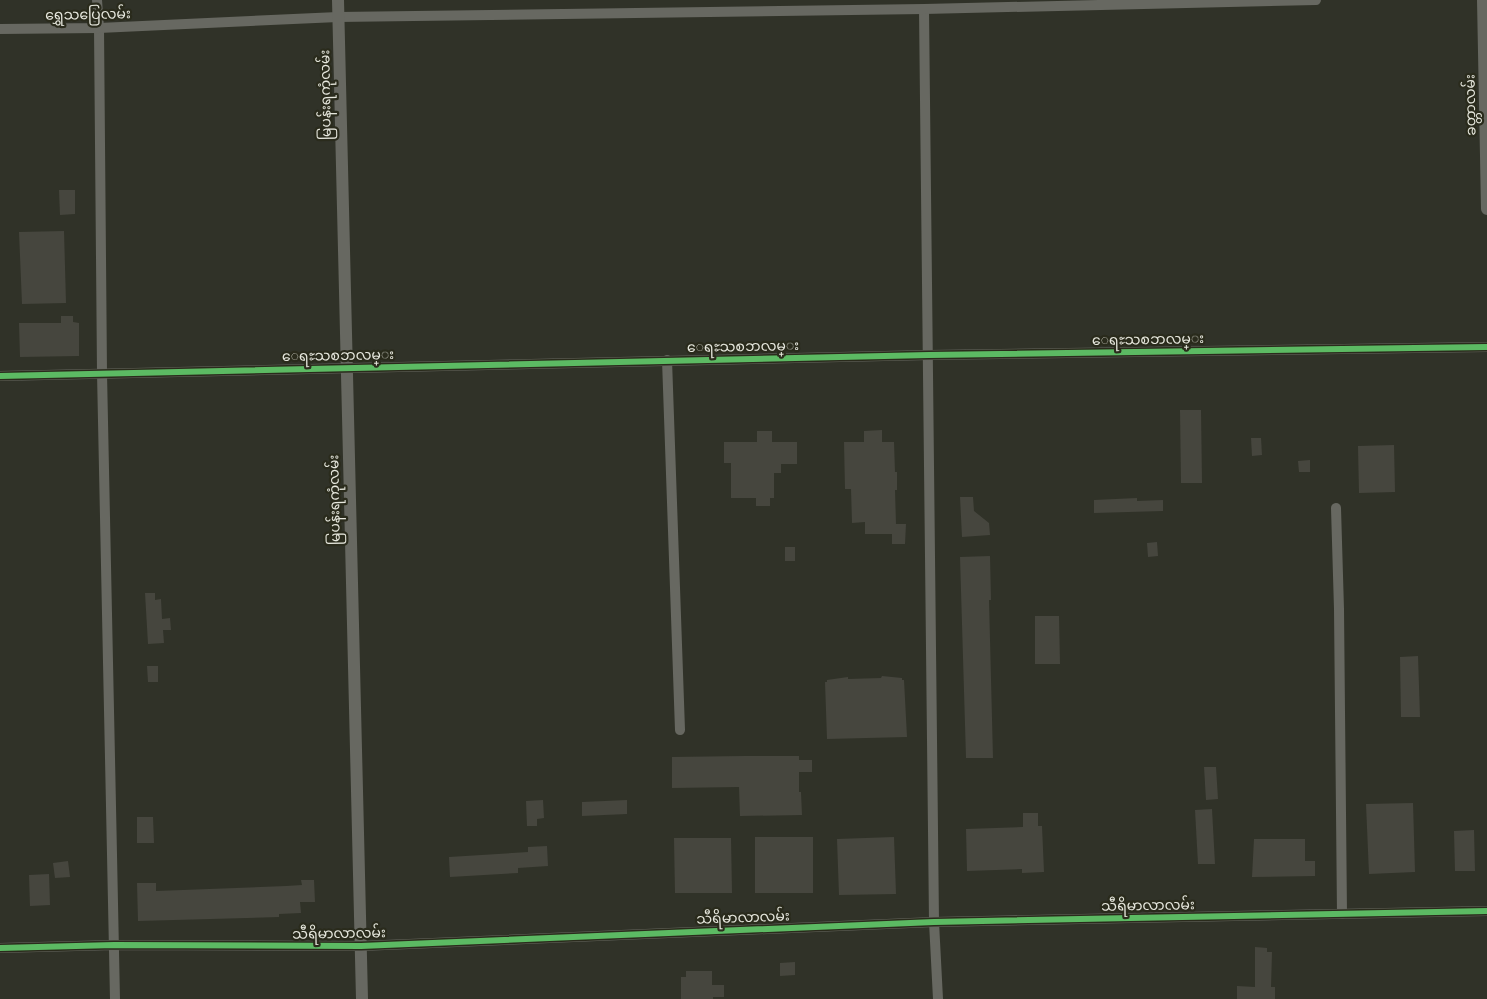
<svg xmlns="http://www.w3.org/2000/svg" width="1487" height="999" font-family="Montserrat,'Noto Sans Myanmar',sans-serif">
	<rect width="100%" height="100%" fill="#303228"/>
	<g fill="#46463e">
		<polygon points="59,190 75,190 75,214 60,215"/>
		<polygon points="64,231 66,303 22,304 19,232"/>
		<polygon points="61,316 73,316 73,322 79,323 79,356 20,357 19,323 61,323"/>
		<polygon points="1180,410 1201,410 1202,483 1181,483"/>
		<polygon points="882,430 882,442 894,442 895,472 897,472 897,490 895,490 896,524 906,524 905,544 892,544 892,534 865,534 865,522 852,523 851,489 845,489 844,442 864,442 864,431"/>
		<polygon points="757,431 772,431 772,442 797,442 797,464 781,464 781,473 774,473 774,498 770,498 770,506 756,506 756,498 731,498 731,463 724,463 724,442 757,442"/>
		<polygon points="1251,438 1261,438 1262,455 1252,456"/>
		<polygon points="1394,445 1395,492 1359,493 1358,446"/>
		<polygon points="1310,460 1310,472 1299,472 1298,461"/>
		<polygon points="960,497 973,497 974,511 989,523 990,535 962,537"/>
		<polygon points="1137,498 1137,501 1163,500 1163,511 1094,513 1094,500"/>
		<polygon points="1157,542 1158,556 1148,557 1147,543"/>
		<rect x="785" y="547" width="10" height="14"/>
		<polygon points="990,556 991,600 989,600 993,758 966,758 960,557"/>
		<polygon points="145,593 155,593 155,600 161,599 162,619 170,618 171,630 163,630 164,643 148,644"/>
		<polygon points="1035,616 1059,616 1060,664 1035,664"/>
		<polygon points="1418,656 1420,717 1401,717 1400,657"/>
		<polygon points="147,666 158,666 158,682 148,682"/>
		<polygon points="882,676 902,678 902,680 904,680 907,737 827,739 825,682 827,682 827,680 848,677 848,679 881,678"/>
		<polygon points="744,756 799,756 799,760 812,760 812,772 799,772 799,792 801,792 802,815 740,816 739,787 672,788 672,757"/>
		<polygon points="1204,767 1216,767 1218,799 1206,800"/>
		<polygon points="543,800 544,818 537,819 537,826 527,826 526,801"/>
		<polygon points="627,800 627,814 582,816 582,802"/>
		<polygon points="1413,803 1415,872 1369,874 1366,804"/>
		<polygon points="1212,809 1215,864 1198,864 1195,810"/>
		<polygon points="1023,813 1038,813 1038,826 1042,826 1044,872 1022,873 1022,869 967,871 966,829 1023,827"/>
		<polygon points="137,817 153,817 154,843 137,843"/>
		<polygon points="1474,830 1475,871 1455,871 1454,831"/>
		<rect x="755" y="837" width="58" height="56"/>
		<polygon points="894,837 896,894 839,895 837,839"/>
		<polygon points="674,838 731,838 732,893 675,893"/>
		<polygon points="1254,839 1305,839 1305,861 1315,861 1315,876 1252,877"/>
		<polygon points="547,846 548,866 518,868 518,873 450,877 449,857 528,852 528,847"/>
		<polygon points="68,861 70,877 55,878 53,863"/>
		<polygon points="49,874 50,905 30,906 29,875"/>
		<polygon points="301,880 314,880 315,902 300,902 301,913 279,914 279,917 138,921 137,883 156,883 156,891 286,886 302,885"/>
		<polygon points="1255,947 1267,948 1267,952 1272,952 1271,987 1275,987 1275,999 1237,999 1237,986 1255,987"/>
		<polygon points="795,962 795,975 780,976 780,963"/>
		<polygon points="686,971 712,971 712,985 724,985 724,997 713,997 713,999 681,999 681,977 686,977"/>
	</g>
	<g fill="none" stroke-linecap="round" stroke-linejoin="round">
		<g stroke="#676861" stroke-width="10">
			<polyline points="97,0 99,28 102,373 115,999"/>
			<polyline points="924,9 934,922 938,999"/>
			<polyline points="0,29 99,28 338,17 924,9 1316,0"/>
			<polyline points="667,360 680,730"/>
			<polyline points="0,376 929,355 1487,347"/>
			<polyline points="1336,508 1339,609 1342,914"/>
			<polyline points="0,948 114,945 361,946 934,922 1487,911"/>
		</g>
		<g stroke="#676861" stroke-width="12">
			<polyline points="338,0 362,999"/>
			<polyline points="1483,0 1487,209"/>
		</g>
		<defs>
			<g id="cycleway">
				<polyline points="0,376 929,355 1487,347"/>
				<polyline points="0,948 114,945 361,946 934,922 1487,911"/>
			</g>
		</defs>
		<use href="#cycleway" stroke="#2a2b1c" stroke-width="9"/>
		<use href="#cycleway" stroke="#5cba63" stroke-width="6"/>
	</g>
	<g text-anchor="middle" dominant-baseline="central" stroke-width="4.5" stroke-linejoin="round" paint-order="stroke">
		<g font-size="14" fill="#e6e7dd" stroke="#2a2b1c">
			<text transform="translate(88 14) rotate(-1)">ရွှေသပြေလမ်း</text>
			<text transform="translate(325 95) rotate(-91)">မြပန်းရကုံလမ်း</text>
			<text transform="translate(1470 105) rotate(-91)">ခတ္တာလမ်း</text>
			<text transform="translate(1148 339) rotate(-1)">ေရႊသစၥာလမ္း</text>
			<text transform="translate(743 346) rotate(-1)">ေရႊသစၥာလမ္း</text>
			<text transform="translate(338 355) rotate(-1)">ေရႊသစၥာလမ္း</text>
			<text transform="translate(334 500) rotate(-91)">မြပန်းရကုံလမ်း</text>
			<text transform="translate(1148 905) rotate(-1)">သီရိမာလာလမ်း</text>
			<text transform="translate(743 917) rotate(-2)">သီရိမာလာလမ်း</text>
			<text transform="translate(339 933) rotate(-1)">သီရိမာလာလမ်း</text>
		</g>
	</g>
</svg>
